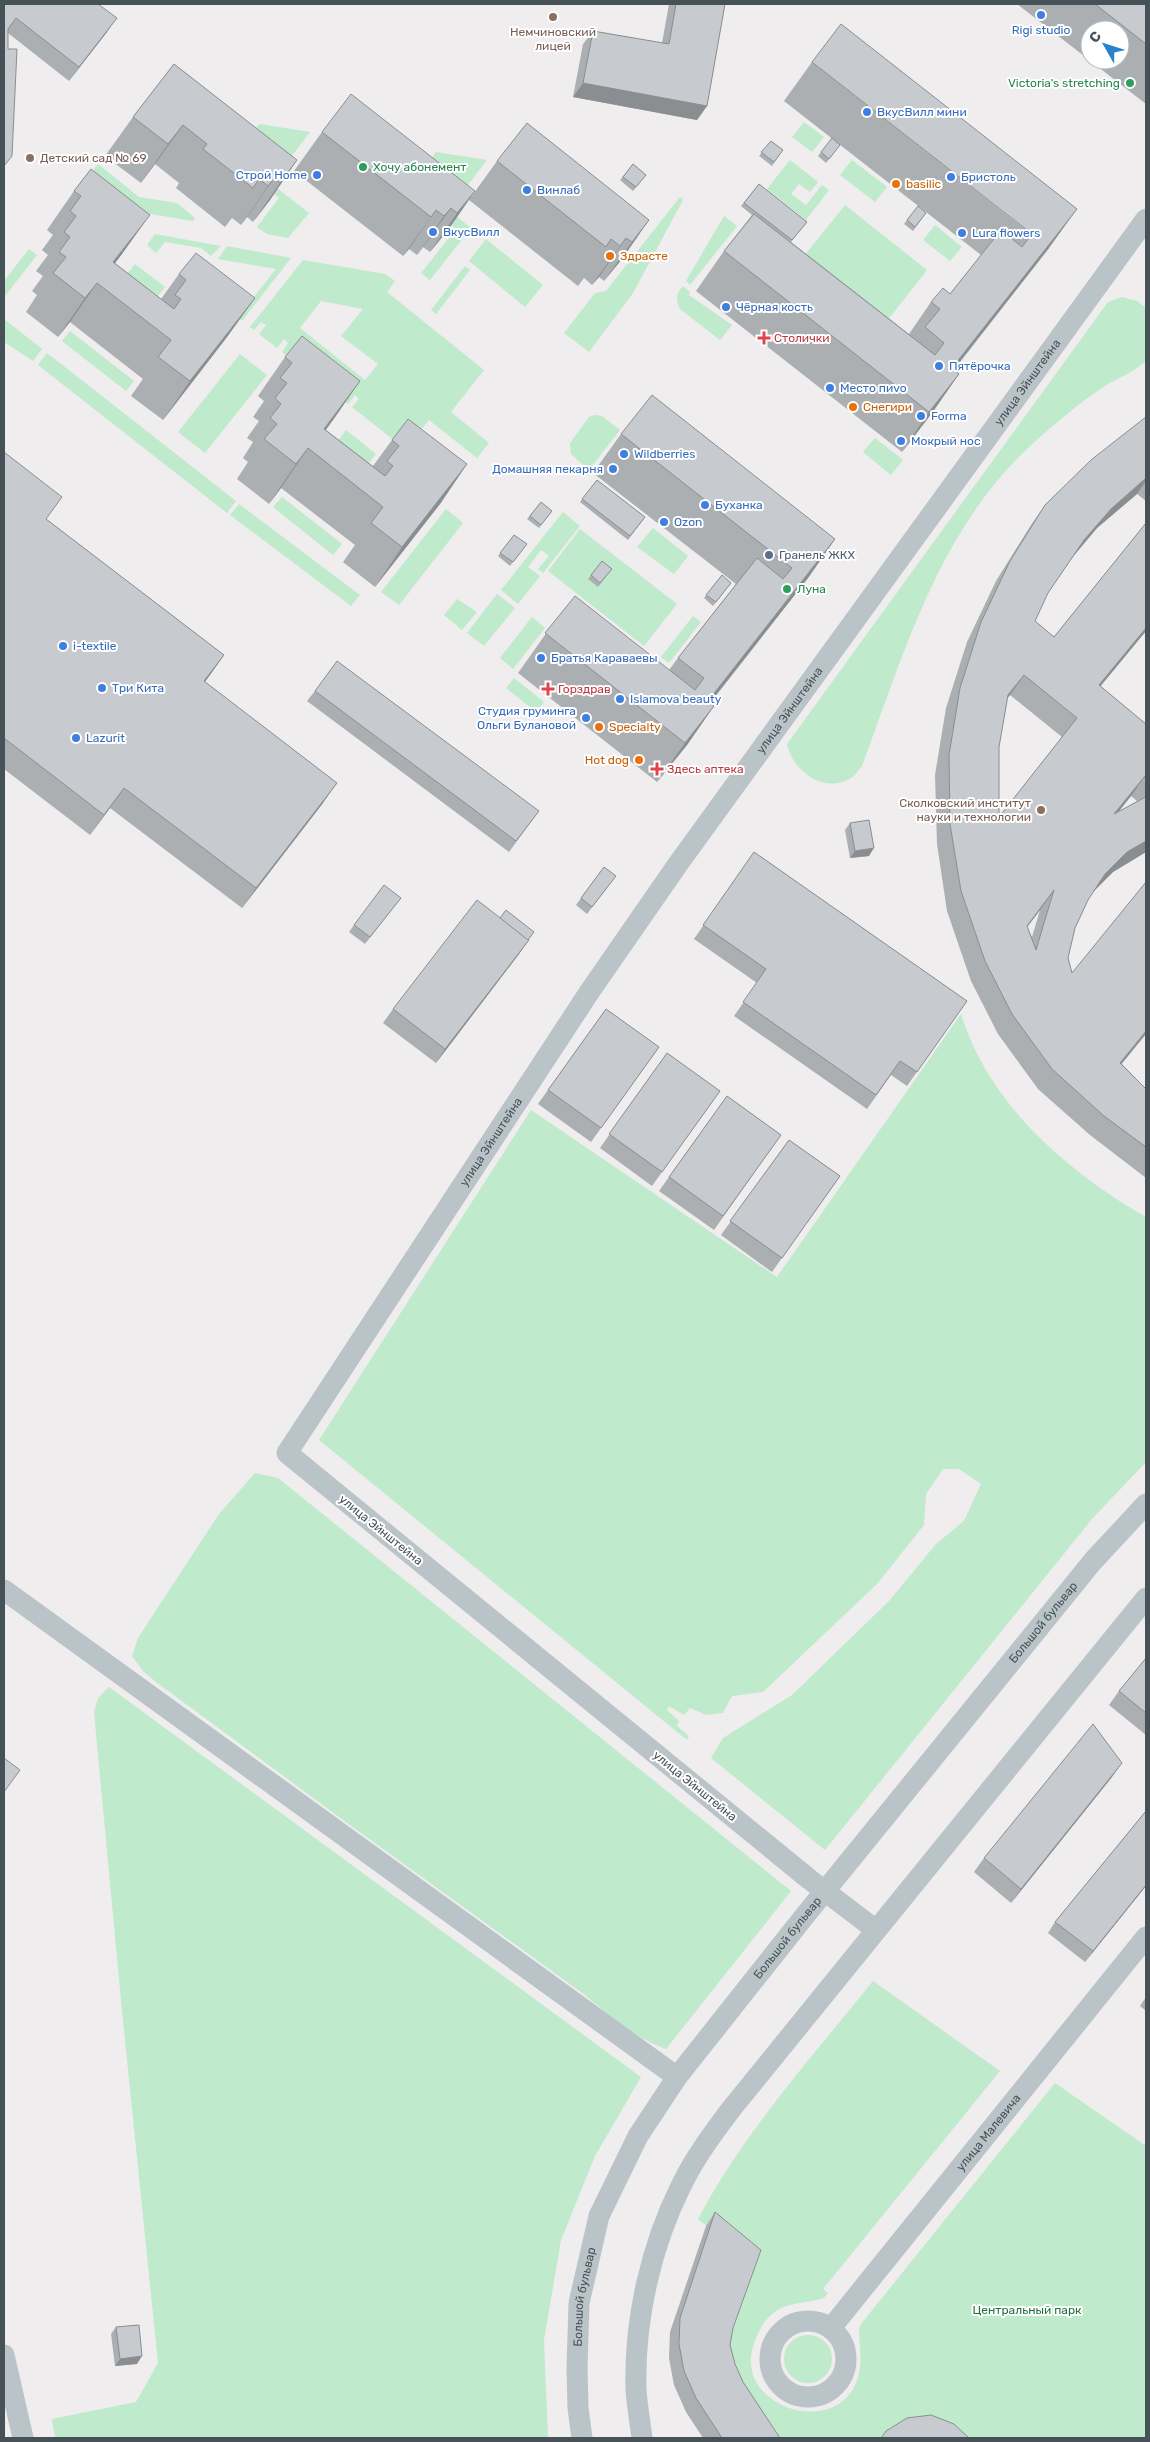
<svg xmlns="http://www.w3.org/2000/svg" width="1150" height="2442" font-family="Rubik,sans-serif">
	<rect width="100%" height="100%" fill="#efeded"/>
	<g fill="#bfeacb" fill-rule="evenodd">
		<polygon points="185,116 309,213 288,238 267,234 257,227 279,198 181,120"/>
		<polygon points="804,122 824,137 812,152 792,137"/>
		<polygon points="260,124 310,132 291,157 255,129"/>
		<polygon points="357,137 471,228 430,280 421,273 456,229 348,143"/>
		<polygon points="436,152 487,160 467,186 431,159"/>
		<polygon points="790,160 818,182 810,192 799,184 791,194 806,205 822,185 829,190 806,220 767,189"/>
		<polygon points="852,160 887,187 875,202 840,175"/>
		<polygon points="98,164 139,197 177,203 195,218 193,221 96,205 77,191"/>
		<polygon points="680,197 683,200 633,293 589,352 564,333 595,293 606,291"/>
		<polygon points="845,205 927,270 887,321 804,256"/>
		<polygon points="724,216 737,226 690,285 686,281"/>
		<polygon points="935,225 962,247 950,261 923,240"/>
		<polygon points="155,234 221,246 211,256 201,248 165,242 156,253 147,245"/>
		<polygon points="486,239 543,285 525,307 469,261"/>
		<polygon points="227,246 291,258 242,321 238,317 276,269 218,259"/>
		<polygon points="29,249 37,255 5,296 4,281"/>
		<path d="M303 260 385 274 395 281 387 292 484 370 451 412 489 443 477 458 429 420 405 449 352 407 359 399 355 395 348 404 282 352 288 343 284 339 277 348 259 334 266 325 261 322 254 330 250 327ZM321 301 363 309 341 336 378 364 365 380 300 328Z"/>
		<polygon points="135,264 165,287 153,302 123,279"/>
		<polygon points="465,266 470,270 436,314 431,310"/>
		<path d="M683 286 690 292 689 295 732 325 720 340 680 309C675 299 676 294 683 286Z"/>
		<path d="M1122 297 1137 301 1146 308V360C1137 371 1120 377 1108 384 1080 402 1053 425 1028 448 938 533 904 653 862 766 859 770 855 775 851 778 824 795 792 770 787 744L1108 302Z"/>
		<polygon points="4,319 42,349 33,361 4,342"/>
		<polygon points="70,331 134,381 126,391 62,341"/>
		<polygon points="47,353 236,501 227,513 38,365"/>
		<polygon points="240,354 267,375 205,453 178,432"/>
		<polygon points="595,415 602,416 620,430 589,470 571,454 570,443 589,417"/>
		<polygon points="346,430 376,454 364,469 334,446"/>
		<polygon points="875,438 903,460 891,475 863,452"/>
		<polygon points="282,497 342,544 333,555 273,507"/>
		<polygon points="239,504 360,595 351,606 230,515"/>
		<polygon points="446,509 463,523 399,605 381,592"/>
		<polygon points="563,512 580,526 543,573 538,569 549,556 541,550 528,567 540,576 518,604 501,590"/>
		<polygon points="653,528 688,556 674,574 637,547"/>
		<polygon points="580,529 677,604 644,646 548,571"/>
		<polygon points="497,594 515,608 484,646 467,633"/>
		<polygon points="457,599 477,612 462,630 444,615"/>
		<polygon points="693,616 701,622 669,663 661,657"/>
		<polygon points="532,617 545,628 513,669 500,658"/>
		<polygon points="514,678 544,702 536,712 506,688"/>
		<path d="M961 1014C989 1105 1067 1171 1146 1217V1462L1092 1519 825 1850 711 1758 723 1738 792 1695 889 1601 936 1544 964 1521 981 1484 959 1469H943L926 1494 924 1525 877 1584 763 1692 732 1696 723 1713 706 1715 690 1708 684 1715 669 1706 667 1710 679 1721 677 1726 689 1736 687 1740 319 1440 531 1110 777 1277Z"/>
		<path d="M255 1473 278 1478 791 1891 666 2049C635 2038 610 2016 585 1995L339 1817 156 1682 143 1671 132 1656 138 1638 219 1514Z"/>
		<polygon points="109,1687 641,2077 595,2156 561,2240 544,2340 548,2438 55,2438 52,2419 136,2402 158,2363 122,2011 94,1712 98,1698"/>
		<path d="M873 1981 1000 2071 823 2289 828 2293 824 2298C807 2304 786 2301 771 2315 763 2322 759 2331 755 2341 728 2407 840 2442 858 2377 863 2361 859 2345 859 2328L861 2324 1055 2083 1146 2146V2438H763L722 2359 753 2264 698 2219C744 2132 812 2057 873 1981Z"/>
		<circle cx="808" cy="2359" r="24"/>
	</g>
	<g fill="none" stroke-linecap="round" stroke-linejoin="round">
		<g stroke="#bac3c8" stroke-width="21">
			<polyline points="4,1590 677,2077"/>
			<path id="s1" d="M876 1930 809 1879 287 1453 590 991 678 864 1146 219"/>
			<circle cx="808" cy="2359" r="38"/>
			<path id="s2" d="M831 2328 1146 1937"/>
			<polyline points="4,2355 23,2438"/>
			<path id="s3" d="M582 2438 578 2408 577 2368 579 2303 599 2216 638 2136 677 2077 803 1918 1093 1561 1146 1504"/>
			<path d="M642 2438C640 2422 637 2406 636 2389 634 2320 651 2245 682 2184 695 2157 714 2132 732 2108L1146 1598"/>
		</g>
	</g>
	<g fill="#abafb2" fill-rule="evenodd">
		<polygon points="4,4 107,32 69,81 8,33"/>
		<polygon points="669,4 725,4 707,106 697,120 573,97 583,44 593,31 662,43"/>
		<path d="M1017 4H1146V104ZM1090 30H1120V60H1090Z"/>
		<polygon points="812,62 1049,248 954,370 959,374 932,413 902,452 696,291 724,251 752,215 741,206 759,184 807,222 791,242 909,334 931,302 950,294 981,255 784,101"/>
		<polygon points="174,64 297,160 270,200 253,222 247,217 241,225 232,218 225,227 176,188 179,183 155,164 141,183 105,156 133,117"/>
		<polygon points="322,132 475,191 448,230 430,252 423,247 417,255 409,249 403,256 294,171"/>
		<polygon points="832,138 840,145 826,163 818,156"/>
		<polygon points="771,141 783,150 772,166 759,156"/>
		<polygon points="497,161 649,220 622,259 604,281 599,277 592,285 584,278 578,286 469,200"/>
		<polygon points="633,164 646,175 633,191 620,180"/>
		<polygon points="91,169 122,254 115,263 161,299 179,274 255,298 227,337 163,420 131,396 143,379 70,322 58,337 26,312 37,295 32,291 43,276 36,271 48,255 42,250 53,235 47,230 74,191"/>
		<polygon points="918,206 926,213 913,231 904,224"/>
		<polygon points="285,357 360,381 326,430 373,466 392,440 467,464 440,504 375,587 343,562 355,545 281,488 269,504 237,479 248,462 243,458 253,442 247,438 259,421 253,417 264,401 258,396"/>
		<path d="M1146 417V501L1137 494 1097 528 1072 558 1048 593 1035 621 1054 637 1146 523V631L1100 686 1146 724V852L1113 872 1093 892 1088 900 1075 928 1068 958 1072 973 1122 1064 1146 1089V1178L1090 1135 1038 1089 998 1034 971 981 947 911 937 844 935 775 946 708 967 642 996 581 1031 525 1045 505ZM1010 695 1062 737 999 817V747L1007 698ZM1131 796 1137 801 1118 812ZM1040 910 1032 937 1027 927Z"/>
		<polygon points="621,434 835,539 808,578 710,702 714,706 687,745 657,782 518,673 557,618 669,670 678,658 736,584 593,473"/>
		<polygon points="4,452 46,519 224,655 205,682 323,803 242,908 110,808 90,835 4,769"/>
		<polygon points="597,480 645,517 628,540 580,502"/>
		<polygon points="541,502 552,511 539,528 527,519"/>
		<polygon points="514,535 527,544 510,566 498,556"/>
		<polygon points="602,561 612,569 598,587 588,579"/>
		<polygon points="722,575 731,583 713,606 704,598"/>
		<polygon points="315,691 539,811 509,852 307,701"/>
		<polygon points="850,823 869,856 850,858 845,830"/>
		<polygon points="754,852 967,1001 907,1086 891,1075 867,1109 734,1016 757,983 694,939"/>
		<polygon points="604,867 616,876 587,914 576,905"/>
		<polygon points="401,898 365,944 349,932 354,925"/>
		<polygon points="528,940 519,954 436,1063 383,1023 393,1009"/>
		<polygon points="606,1009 659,1047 591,1142 538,1104"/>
		<polygon points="667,1053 720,1091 652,1186 600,1148"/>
		<polygon points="727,1096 781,1135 714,1230 659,1191"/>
		<polygon points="789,1140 840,1176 772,1272 721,1235"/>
		<polygon points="1146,1658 1146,1735 1109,1705 1119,1691"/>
		<polygon points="1112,1777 1011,1903 974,1872 984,1858"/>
		<polygon points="1146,1811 1146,1886 1085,1962 1048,1933 1055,1922"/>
		<polygon points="1146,1997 1146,2011 1140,2006"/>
		<polygon points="715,2212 733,2328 730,2345 735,2364 743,2382 780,2438 703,2438 686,2412 674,2385 669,2358 670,2332 706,2226"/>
		<polygon points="116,2327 137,2364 115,2366 111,2334"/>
	</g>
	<g fill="#8b8e91">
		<polygon points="117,18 107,32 69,81 79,67"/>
		<polygon points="583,83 707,106 697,120 573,97"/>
		<polygon points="183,125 155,164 141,183 168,144"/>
		<polygon points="297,160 270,200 253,222 280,183"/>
		<polygon points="274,178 247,217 241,225 268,186"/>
		<polygon points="475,191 448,230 430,252 457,213"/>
		<polygon points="451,208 423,247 417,255 444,216"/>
		<polygon points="1077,209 1049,248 924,407 952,368"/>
		<polygon points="436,210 409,249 403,256 431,217"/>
		<polygon points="150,215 122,254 99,284 113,262"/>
		<polygon points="649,220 622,259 604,281 632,242"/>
		<polygon points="626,238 599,277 592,285 620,246"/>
		<polygon points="97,283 70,322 58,337 85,298"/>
		<polygon points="255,298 227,337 163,420 190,381"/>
		<polygon points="959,374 932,413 902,452 929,412"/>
		<polygon points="360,381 333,420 310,450 324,429"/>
		<polygon points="308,448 281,488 269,504 296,464"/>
		<polygon points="467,464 440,504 375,587 402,547"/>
		<polygon points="1146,478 1146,481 1137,494 1097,528 1070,560 1084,540 1111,509"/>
		<polygon points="835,539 808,578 681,740 708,701"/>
		<polygon points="1146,628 1146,631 1085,705 1099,685"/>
		<polygon points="224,655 210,675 190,701 204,681"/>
		<polygon points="1024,675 1010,695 994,715 1008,695"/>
		<polygon points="714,706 687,745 657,782 685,743"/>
		<polygon points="1145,776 1131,796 1101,834 1114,814"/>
		<polygon points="337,783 323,803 242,908 256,888"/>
		<polygon points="124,788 110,808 90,835 104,815"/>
		<polygon points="1146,841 1146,852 1113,872 1091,894 1105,874 1127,852"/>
		<polygon points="874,848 869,856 850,858 855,851"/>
		<polygon points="1054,890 1040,910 1013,946 1027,926"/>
		<polygon points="529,940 519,954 436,1063 445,1049"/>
		<polygon points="1146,1031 1146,1034 1106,1083 1120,1063"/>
		<polygon points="1122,1763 1112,1777 1011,1903 1021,1889"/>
		<polygon points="1146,1885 1146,1886 1085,1962 1093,1951"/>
		<polygon points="142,2356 137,2364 115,2366 120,2359"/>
	</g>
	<g fill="#c7cbcf" stroke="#8b8e91" fill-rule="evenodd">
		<polygon points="4,4 98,4 117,18 79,67 16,18 8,29 8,49 17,49 12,156 4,166"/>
		<polygon points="676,4 725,4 707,106 583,83 593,31 669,44"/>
		<polygon points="1095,4 1146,4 1146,44"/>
		<polygon points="841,24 1077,209 952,368 959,374 929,412 724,251 754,214 935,355 944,343 925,327 940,309 931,302 943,288 950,294 1001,230 1022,247 1032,234 812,62"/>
		<polygon points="174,64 297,160 280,183 274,178 268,186 259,179 253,188 203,149 207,144 183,125 168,144 133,117"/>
		<polygon points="351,94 475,191 457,213 451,208 444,216 436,210 431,217 322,132"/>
		<polygon points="527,123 649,220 632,242 626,238 620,246 611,239 606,247 497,161"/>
		<polygon points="832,138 840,145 829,159 821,152"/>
		<polygon points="771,141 783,150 774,162 761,152"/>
		<polygon points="633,164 646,175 636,187 623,177"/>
		<polygon points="91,169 150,215 113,262 174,309 181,299 175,295 186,280 179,274 196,253 255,298 190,381 158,357 171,340 97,283 85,298 53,273 66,257 59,252 70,237 64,232 76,216 70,211 81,196 74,191"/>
		<polygon points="759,184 807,222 792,240 744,203"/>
		<polygon points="918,206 926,213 915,227 907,220"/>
		<polygon points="302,336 360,381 324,429 385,476 393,466 387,461 399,446 392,440 408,419 467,464 402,547 371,523 383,507 308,448 296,464 264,439 277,424 270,418 281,404 275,398 287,383 280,378 292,363 285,357"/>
		<polygon points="652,395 835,539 708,701 714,706 685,743 545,633 575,596 695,690 704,678 678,658 757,558 783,579 792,568 621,434"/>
		<path d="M1146 417V478L1111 509 1084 540 1048 593 1035 621 1054 637 1146 523V628L1099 685 1146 724V777L1145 776 1114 814 1142 799 1146 797V841L1127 852 1105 874 1088 900 1075 928 1068 958 1072 973 1146 882V1031L1120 1063 1146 1089V1147L1104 1116 1052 1069 1012 1014 985 961 961 891 950 824 949 755 960 688 981 622 1010 561 1045 505 1091 460 1142 420ZM1024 675 1077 718 999 817V747L1008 695ZM1054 890 1044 923 1036 950 1027 926Z"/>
		<polygon points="4,452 62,497 46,519 224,655 204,681 337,783 256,888 124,788 104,815 4,738"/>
		<polygon points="597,480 645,517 630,536 582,499"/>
		<polygon points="541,502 552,511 541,525 530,516"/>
		<polygon points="514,535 527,544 513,562 500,553"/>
		<polygon points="602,561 612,569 600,583 591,575"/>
		<polygon points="722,575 731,583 716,602 706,595"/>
		<polygon points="337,661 539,811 516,841 315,691"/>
		<polygon points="869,820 874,848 855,851 850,823"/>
		<polygon points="754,852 967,1001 917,1072 900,1061 876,1095 743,1002 766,969 703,925"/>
		<polygon points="604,867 616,876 592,907 581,898"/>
		<polygon points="384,885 401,898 370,937 354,925"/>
		<polygon points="477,900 529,940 445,1049 393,1009"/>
		<polygon points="506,910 534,932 528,940 500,918"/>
		<polygon points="606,1009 659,1047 601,1128 548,1090"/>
		<polygon points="667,1053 720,1091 662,1172 609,1134"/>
		<polygon points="727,1096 781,1135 723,1216 669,1177"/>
		<polygon points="789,1140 840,1176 782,1258 730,1221"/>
		<polygon points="1146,1658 1146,1713 1119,1691"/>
		<polygon points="1093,1724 1122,1763 1021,1889 984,1858"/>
		<polygon points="4,1758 20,1770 4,1792"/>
		<polygon points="1146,1811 1146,1885 1093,1951 1055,1922"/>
		<polygon points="715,2212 761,2250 733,2328 730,2345 735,2364 743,2382 780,2438 722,2438 696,2398 684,2371 679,2344 680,2318"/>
		<polygon points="139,2325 142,2356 120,2359 116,2327"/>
		<polygon points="931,2415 954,2424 969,2438 881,2438 886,2431 907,2418"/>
	</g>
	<g fill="#3f7fe0" stroke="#fff" stroke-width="2">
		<circle cx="1041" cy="15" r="5"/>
		<circle cx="867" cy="112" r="5"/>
		<circle cx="317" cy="175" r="5"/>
		<circle cx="951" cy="177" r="5"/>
		<circle cx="527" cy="190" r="5"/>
		<circle cx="433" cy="232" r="5"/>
		<circle cx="962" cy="233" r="5"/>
		<circle cx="726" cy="307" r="5"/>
		<circle cx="939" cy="366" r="5"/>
		<circle cx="830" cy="388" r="5"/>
		<circle cx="921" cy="416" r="5"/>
		<circle cx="901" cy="441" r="5"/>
		<circle cx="624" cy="454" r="5"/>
		<circle cx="613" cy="469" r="5"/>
		<circle cx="705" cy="505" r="5"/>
		<circle cx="664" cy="522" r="5"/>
		<circle cx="63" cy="646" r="5"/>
		<circle cx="541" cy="658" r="5"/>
		<circle cx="102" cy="688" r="5"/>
		<circle cx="620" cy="699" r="5"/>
		<circle cx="586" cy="718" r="5"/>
		<circle cx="76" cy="738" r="5"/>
	</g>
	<g fill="#8d6e63" stroke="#fff" stroke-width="2">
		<circle cx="553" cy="17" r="5"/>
		<circle cx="30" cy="158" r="5"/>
		<circle cx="1041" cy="810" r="5"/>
	</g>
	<g fill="#2e9e5b" stroke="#fff" stroke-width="2">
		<circle cx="1130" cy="83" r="5"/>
		<circle cx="363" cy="167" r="5"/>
		<circle cx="787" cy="589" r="5"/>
	</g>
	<g fill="#e8710a" stroke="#fff" stroke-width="2">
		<circle cx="896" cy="184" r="5"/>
		<circle cx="610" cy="256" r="5"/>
		<circle cx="853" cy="407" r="5"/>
		<circle cx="599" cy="727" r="5"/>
		<circle cx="639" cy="760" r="5"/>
	</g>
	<g fill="#e0444e" stroke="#fff" stroke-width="2">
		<path d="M761.5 330.5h5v5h5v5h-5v5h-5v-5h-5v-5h5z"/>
		<path d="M545.5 681.5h5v5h5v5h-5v5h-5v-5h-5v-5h5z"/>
		<path d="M654.5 761.5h5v5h5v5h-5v5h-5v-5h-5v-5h5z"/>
	</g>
	<circle fill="#5c6f8a" stroke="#fff" stroke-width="2" cx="769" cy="555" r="5"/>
	<g text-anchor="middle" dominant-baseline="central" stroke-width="4" stroke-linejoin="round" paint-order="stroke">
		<g font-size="12" fill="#366cbe" stroke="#fff" text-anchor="start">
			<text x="1041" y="30" text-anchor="middle">Rigi studio</text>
			<text x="877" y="112">ВкусВилл мини</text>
			<text x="307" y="175" text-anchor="end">Строй Home</text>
			<text x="961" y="177">Бристоль</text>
			<text x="537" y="190">Винлаб</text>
			<text x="443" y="232">ВкусВилл</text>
			<text x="972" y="233">Lura flowers</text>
			<text x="736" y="307">Чёрная кость</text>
			<text x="949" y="366">Пятёрочка</text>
			<text x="840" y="388">Место пиvo</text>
			<text x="931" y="416">Forma</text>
			<text x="911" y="441">Мокрый нос</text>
			<text x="634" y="454">Wildberries</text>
			<text x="603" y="469" text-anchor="end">Домашняя пекарня</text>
			<text x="715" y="505">Буханка</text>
			<text x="674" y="522">Ozon</text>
			<text x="73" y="646">i-textile</text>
			<text x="551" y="658">Братья Караваевы</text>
			<text x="112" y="688">Три Кита</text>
			<text x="630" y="699">Islamova beauty</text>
			<text x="576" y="711" text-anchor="end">Студия груминга<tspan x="576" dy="14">Ольги Булановой</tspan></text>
			<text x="86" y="738">Lazurit</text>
		</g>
		<g font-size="12" fill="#785e54" stroke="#fff">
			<text x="553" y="32">Немчиновский<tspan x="553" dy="14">лицей</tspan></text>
			<text x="40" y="158" text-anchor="start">Детский сад № 69</text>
			<text x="1031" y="803" text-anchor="end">Сколковский институт<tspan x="1031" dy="14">науки и технологии</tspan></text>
		</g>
		<g font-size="12" fill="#27864d" stroke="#fff" text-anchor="start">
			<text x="1120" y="83" text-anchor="end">Victoria's stretching</text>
			<text x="373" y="167">Хочу абонемент</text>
			<text x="797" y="589">Луна</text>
		</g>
		<g font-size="12" fill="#c56008" stroke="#fff" text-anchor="start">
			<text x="906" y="184">basilic</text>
			<text x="620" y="256">Здрасте</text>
			<text x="863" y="407">Снегири</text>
			<text x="609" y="727">Specialty</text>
			<text x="629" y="760" text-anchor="end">Hot dog</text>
		</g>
		<g font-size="12" fill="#be3a42" stroke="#fff" text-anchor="start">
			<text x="774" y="338">Столички</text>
			<text x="558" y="689">Горздрав</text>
			<text x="667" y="769">Здесь аптека</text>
		</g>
		<g font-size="12" fill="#475258" stroke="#fff">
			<text stroke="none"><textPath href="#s1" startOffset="2060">улица Эйнштейна</textPath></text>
			<text stroke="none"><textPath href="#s1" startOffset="1655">улица Эйнштейна</textPath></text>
			<text stroke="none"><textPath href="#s1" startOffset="1130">улица Эйнштейна</textPath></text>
			<text transform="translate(381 1530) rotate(39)">улица Эйнштейна</text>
			<text stroke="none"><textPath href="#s3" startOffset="968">Большой бульвар</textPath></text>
			<text transform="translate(695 1786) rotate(39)">улица Эйнштейна</text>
			<text stroke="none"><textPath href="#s3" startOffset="562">Большой бульвар</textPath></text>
			<text stroke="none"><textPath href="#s2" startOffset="251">улица Малевича</textPath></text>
			<text stroke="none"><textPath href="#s3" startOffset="142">Большой бульвар</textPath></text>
		</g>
		<g font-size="12" fill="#4e5e75" stroke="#fff" text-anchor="start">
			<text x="779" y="555">Гранель ЖКХ</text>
		</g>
		<g font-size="12" fill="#1f7240" stroke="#fff">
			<text x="1027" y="2310">Центральный парк</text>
		</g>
	</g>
	<rect width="1150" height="2442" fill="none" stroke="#475258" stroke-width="10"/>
	<g transform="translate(1105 45) rotate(309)"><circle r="24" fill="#ffffff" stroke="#b5babc"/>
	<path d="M0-4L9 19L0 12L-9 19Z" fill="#2a82cd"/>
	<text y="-8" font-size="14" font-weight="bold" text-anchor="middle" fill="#475258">С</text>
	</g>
</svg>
